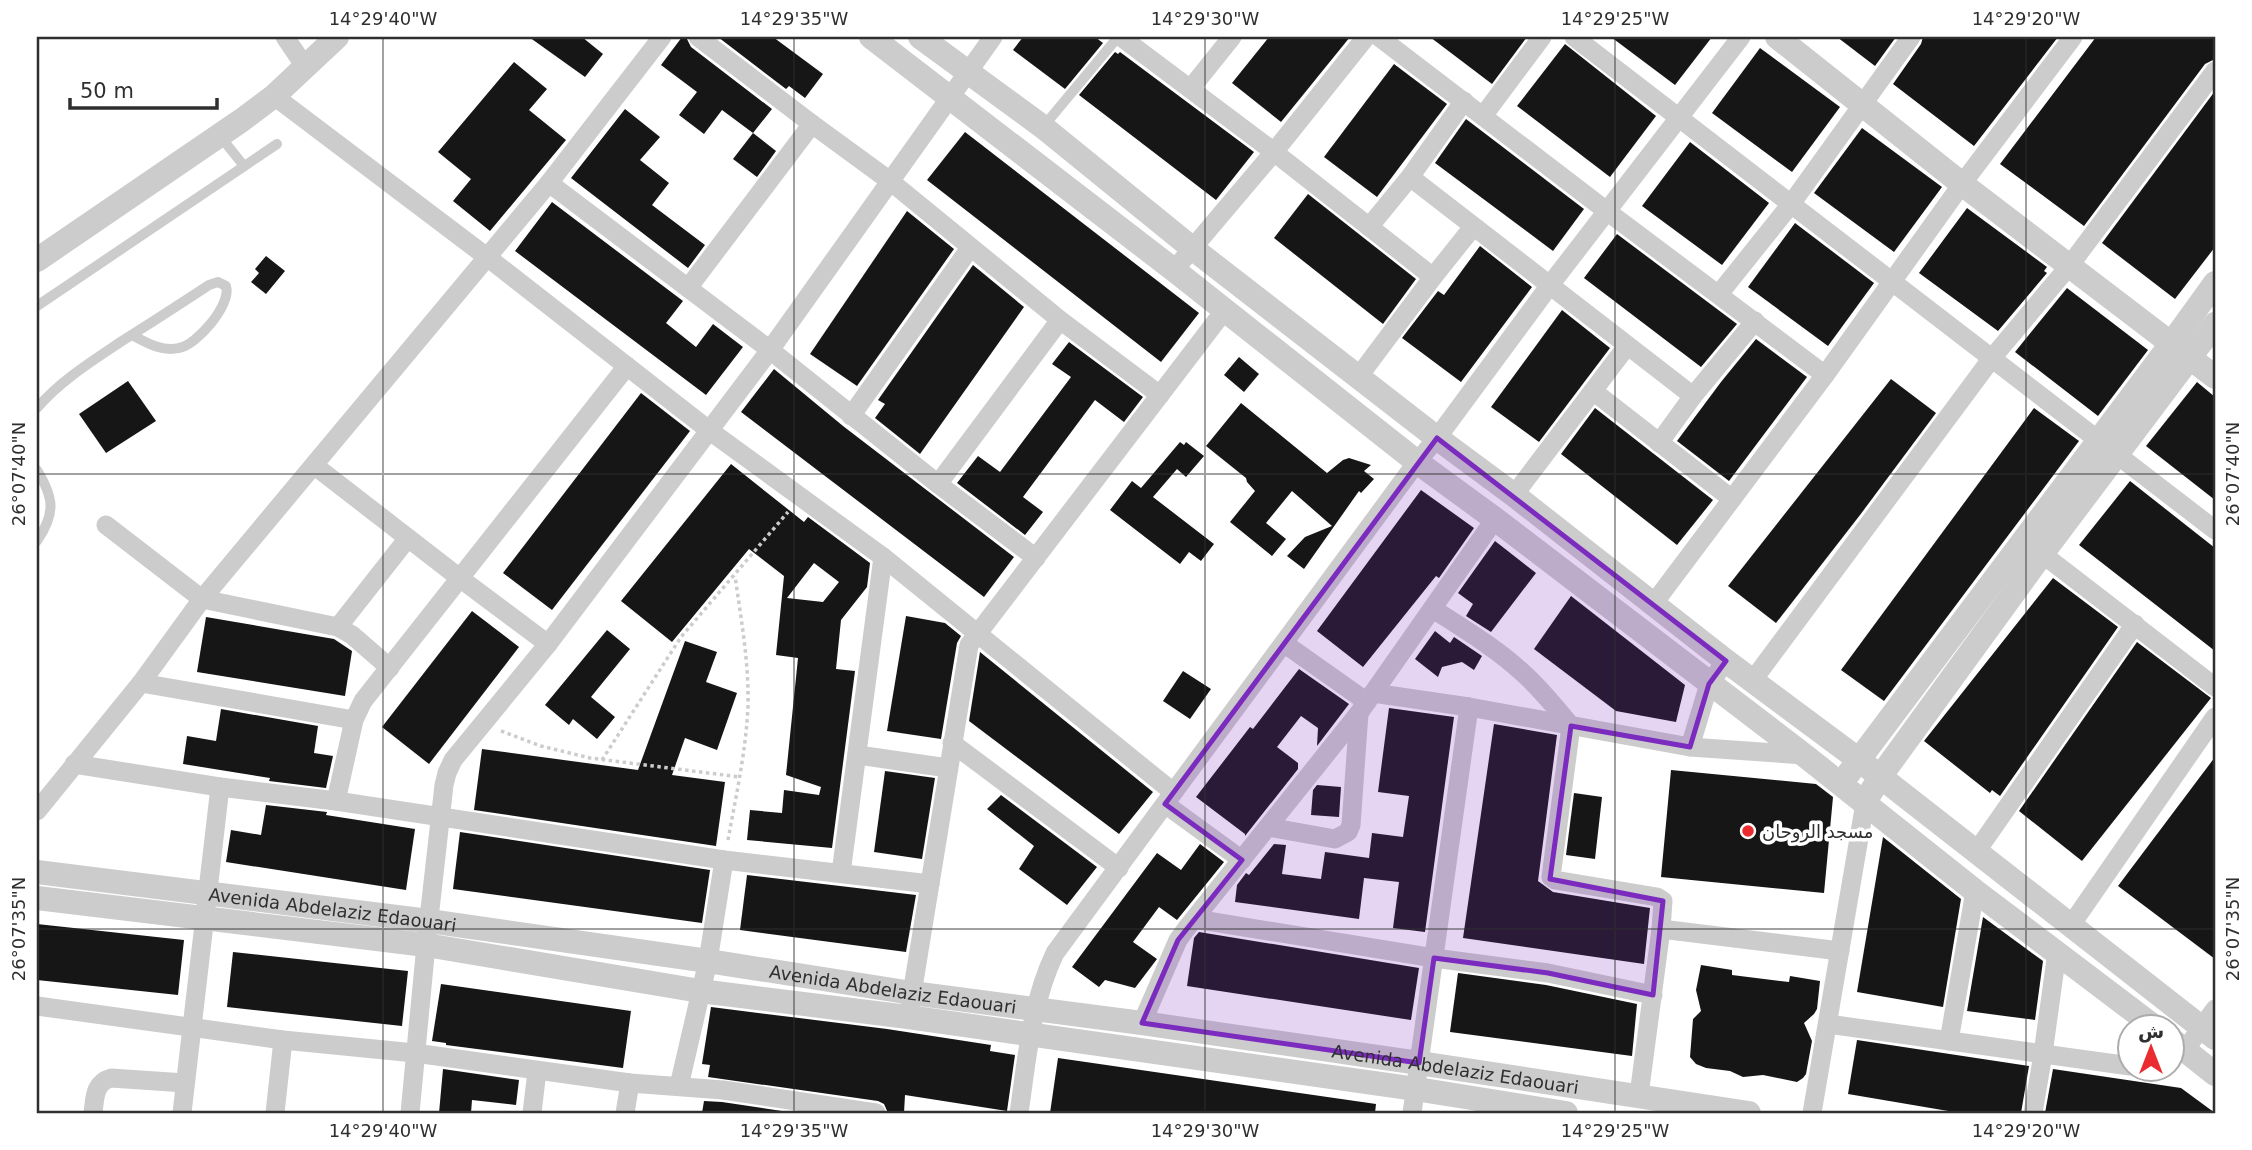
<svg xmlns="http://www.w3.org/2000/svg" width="2252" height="1150" font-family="'DejaVu Sans',Cairo,sans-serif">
	<rect width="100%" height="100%" fill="#fff"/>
	<g fill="#161616" fill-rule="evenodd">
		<polygon points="529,37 582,37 603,54 585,77"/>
		<polygon points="682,37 686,37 691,47 772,109 753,133 722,110 704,134 679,115 697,92 661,65"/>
		<polygon points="718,37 773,37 823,74 805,98 789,86 786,89"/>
		<polygon points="1023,37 1095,37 1103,43 1065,89 1013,50"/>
		<polygon points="1269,37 1350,37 1281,122 1232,83"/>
		<polygon points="1430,37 1527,37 1492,84"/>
		<polygon points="1611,37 1712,37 1675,85"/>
		<polygon points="1837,37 1896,37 1875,66"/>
		<polygon points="1923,37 2058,37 1974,146 1893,84 1921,44"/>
		<polygon points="2096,37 2215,37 2215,59 2205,64 2084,226 2000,164"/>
		<polygon points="1565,44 1656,116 1610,177 1517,106"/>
		<polygon points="1760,48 1840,107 1792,172 1712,113"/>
		<polygon points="1115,52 1118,54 1120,52 1254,152 1216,200 1079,95"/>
		<polygon points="514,62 547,89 529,110 566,140 490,231 453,201 471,179 438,152"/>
		<polygon points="1394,64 1447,104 1377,197 1324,157"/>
		<polygon points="2215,91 2215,247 2175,299 2102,243"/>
		<polygon points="625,109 660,137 640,160 669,183 652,205 705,245 688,268 571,178"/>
		<polygon points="1466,119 1584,209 1553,251 1435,163"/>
		<polygon points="1862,128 1942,187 1894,252 1814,193"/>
		<polygon points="965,132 1199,313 1161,362 927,180"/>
		<polygon points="753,133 776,151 757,177 733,159"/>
		<polygon points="1690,142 1769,203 1722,265 1642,206"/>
		<polygon points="1308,194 1416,279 1383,324 1274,238"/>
		<polygon points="552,202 683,301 666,323 696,347 713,324 743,347 706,395 515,251"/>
		<polygon points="1967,208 2047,267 2044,271 2047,273 1998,331 1919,273"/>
		<polygon points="907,211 954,249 857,386 810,354"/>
		<polygon points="1795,223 1874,283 1828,346 1748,287"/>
		<polygon points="1617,234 1737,324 1701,367 1584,278"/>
		<polygon points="1480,246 1532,287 1461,382 1402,338 1438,291 1444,295"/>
		<polygon points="266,256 285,271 266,294 251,282 259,273 255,269"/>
		<polygon points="973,265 1024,307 920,454 875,418 885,404 878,400"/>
		<polygon points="2067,288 2148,350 2098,416 2015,352"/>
		<polygon points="1562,310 1610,348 1539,442 1491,407"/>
		<polygon points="1756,339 1807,377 1729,481 1677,441 1721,382"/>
		<polygon points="1069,342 1143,397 1124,422 1095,400 1023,497 1043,512 1025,535 957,483 978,456 1000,472 1071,377 1052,364"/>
		<polygon points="1239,357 1259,374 1244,392 1224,375"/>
		<polygon points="774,369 843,426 1014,557 984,597 741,412"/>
		<polygon points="1891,379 1936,413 1860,515 1776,623 1728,586"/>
		<polygon points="128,381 156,421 106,453 79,414"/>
		<polygon points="2197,382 2215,397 2215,500 2146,446"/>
		<polygon points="641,393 690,431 552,610 503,573"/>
		<polygon points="1241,403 1327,473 1343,460 1349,458 1371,465 1364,471 1374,479 1361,493 1359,491 1304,569 1287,556 1305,537 1332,526 1292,491 1266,523 1286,539 1272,556 1230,522 1255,491 1247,482 1246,478 1206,446"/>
		<polygon points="1595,408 1713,500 1677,545 1561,454"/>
		<polygon points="2034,408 2079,441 1884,701 1841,670"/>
		<polygon points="1180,442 1184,445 1186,442 1204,456 1186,477 1177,469 1153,497 1214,544 1201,561 1189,552 1180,564 1110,510 1132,481 1141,488"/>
		<path d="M731 464 804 522 808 517 870 563 867 587 841 620 836 669 855 671 832 848 747 840 750 810 782 813 784 790 819 795 821 787 786 775 798 658 776 655 784 576 749 549 672 642 621 601ZM814 563 839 582 823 602 787 598Z"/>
		<polygon points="2130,481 2215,548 2215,651 2079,545"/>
		<polygon points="1421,490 1474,528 1439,578 1436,576 1363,667 1317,631"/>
		<polygon points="1495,541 1536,573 1491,632 1466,616 1473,604 1458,593"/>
		<polygon points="2053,578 2118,627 2000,796 1992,790 1990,793 1924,741"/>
		<polygon points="1571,596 1685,685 1676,722 1616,711 1534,649"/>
		<polygon points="472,611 519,647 429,764 382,727"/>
		<polygon points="906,616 945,623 961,636 957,643 941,739 887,731"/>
		<polygon points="206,617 334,639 352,651 345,696 197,672"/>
		<polygon points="607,630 630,649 591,697 615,717 597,739 573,719 569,725 545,705"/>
		<polygon points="1435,631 1450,643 1454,637 1482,656 1474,670 1462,662 1442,667 1438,677 1415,659"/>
		<polygon points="685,641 717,652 706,682 737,693 717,750 685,738 672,775 725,782 716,846 474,810 482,749 638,770"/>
		<polygon points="2137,642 2211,698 2082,861 2019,811"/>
		<polygon points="980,652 1153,792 1119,834 969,721"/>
		<polygon points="1299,669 1349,704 1317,746 1318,728 1301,716 1277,747 1298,763 1298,769 1245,836 1245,834 1196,797 1250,727 1253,729"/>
		<polygon points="1183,671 1211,689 1190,719 1163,701"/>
		<polygon points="1389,708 1454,717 1425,932 1393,928 1399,882 1364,878 1359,919 1235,902 1237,885 1246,873 1249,875 1274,844 1286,845 1282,874 1321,879 1325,852 1369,858 1372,833 1403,837 1409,796 1378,792"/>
		<polygon points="221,709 318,726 314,753 333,756 326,788 269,781 270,778 183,764 187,736 216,741"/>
		<polygon points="1494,724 1557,735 1538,881 1553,892 1650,908 1644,964 1463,938"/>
		<polygon points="2215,757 2215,959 2118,886"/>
		<polygon points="1671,770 1816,784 1833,797 1824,893 1661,877"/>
		<polygon points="885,771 935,778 922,859 874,852"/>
		<polygon points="1317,785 1341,787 1339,817 1311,815 1313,790"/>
		<polygon points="1574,793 1602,797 1595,859 1566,855"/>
		<polygon points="1001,795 1097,867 1067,905 1019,869 1034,846 987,809"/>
		<polygon points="266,805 327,812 326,815 415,829 406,890 226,862 231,830 261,835"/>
		<polygon points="460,832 710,870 702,923 453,889"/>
		<polygon points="1883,837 1961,899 1943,1007 1857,992"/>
		<polygon points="1200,844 1224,862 1177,920 1159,907 1133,942 1157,959 1135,988 1105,980 1099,987 1072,967 1157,853 1181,870"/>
		<polygon points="747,875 916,895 906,952 740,930"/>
		<polygon points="1983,917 2043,961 2035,1020 1967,1011"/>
		<polygon points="37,924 184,940 178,995 37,980"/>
		<polygon points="1199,932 1419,968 1411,1020 1187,986 1194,938"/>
		<polygon points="233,952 408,971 402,1026 227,1007"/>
		<polygon points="1701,965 1732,970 1732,975 1789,982 1790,976 1820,981 1817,1009 1814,1014 1804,1023 1812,1041 1806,1074 1803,1078 1797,1082 1763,1075 1743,1077 1730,1071 1706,1068 1696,1064 1690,1057 1693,1019 1701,1011 1696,990"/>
		<polygon points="1458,973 1546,985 1637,1004 1632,1056 1450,1032"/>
		<polygon points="441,984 631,1011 623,1068 446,1045 446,1043 432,1041"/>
		<polygon points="711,1007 887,1029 991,1045 990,1051 1015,1055 1007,1111 905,1095 904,1113 888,1113 884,1104 878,1101 708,1077 710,1065 702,1064"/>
		<polygon points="1857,1040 2029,1066 2021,1113 1960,1113 1848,1094"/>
		<polygon points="1058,1058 1376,1104 1375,1113 1050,1113"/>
		<polygon points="443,1069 519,1080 516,1105 472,1100 471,1113 439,1113"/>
		<polygon points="2053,1069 2181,1088 2215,1113 2045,1113"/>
		<polygon points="704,1101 722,1102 795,1113 702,1113"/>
	</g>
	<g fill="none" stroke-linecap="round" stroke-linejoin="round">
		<g stroke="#ccc" stroke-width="3.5" stroke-dasharray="3.5 3.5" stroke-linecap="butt">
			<polyline points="501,731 541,746 590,758 740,777"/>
			<polyline points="602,760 681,637 788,512"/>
			<path d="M728 840C736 796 746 751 748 706 749 662 741 619 735 576"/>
		</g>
		<g stroke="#ccc" stroke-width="10">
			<polyline points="1043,127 1118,37"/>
			<polyline points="220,136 244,166"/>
			<polyline points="37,306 277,144"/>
			<path d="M37 408C60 381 92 361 122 341 151 323 180 304 209 285L218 282 226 286C232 304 197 345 179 348 162 352 147 343 132 335"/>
			<path d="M37 470C54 498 56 513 37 541"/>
		</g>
		<g stroke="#ccc" stroke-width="19">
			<polyline points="285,37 306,68"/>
			<polyline points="698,37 812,124 890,181 1060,320 1160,395"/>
			<polyline points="1121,37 1274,152 1433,277"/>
			<polyline points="1379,37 1608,212 1825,375"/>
			<polyline points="1574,37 2215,530"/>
			<polyline points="1191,88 1232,37"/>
			<polyline points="274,96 487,257 710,431 883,557 1173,792"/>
			<polyline points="1483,116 1542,37"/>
			<polyline points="1410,177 1693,396"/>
			<polyline points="549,183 770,350 938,484 1036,558"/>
			<polyline points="1369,227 1410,177 1464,101"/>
			<polyline points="1174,270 1274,152 1366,37"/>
			<polyline points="688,288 812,124"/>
			<polyline points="1719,294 1791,204 1911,37"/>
			<polyline points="1359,376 1433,277 1473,227"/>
			<polyline points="1593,391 1732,499"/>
			<polyline points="851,416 970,248"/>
			<polyline points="1659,443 1693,396 1755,321"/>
			<polyline points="315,466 461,579 548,644"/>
			<polyline points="938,484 1060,320"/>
			<polyline points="1514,495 1627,346"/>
			<polyline points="106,525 202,599 338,627 352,635 390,668"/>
			<polyline points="2032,546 2215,687"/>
			<polyline points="1654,603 1825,375 1962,184 2073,37"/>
			<path d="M1433 609C1464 629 1496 648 1523 673 1541 689 1556 708 1571 726L1551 877 1555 880 1657 897 1663 901 1661 929 1639 1095"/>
			<polyline points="338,627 408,538"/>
			<polyline points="1285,644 1367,702"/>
			<polyline points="1753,680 1992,358 2070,265 2215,71"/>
			<polyline points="141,683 354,720"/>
			<polyline points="1373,693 1469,707 1690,747 1804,755"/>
			<polyline points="952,743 1119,868"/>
			<polyline points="1690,747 1709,684 1726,661"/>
			<polyline points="858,755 948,768"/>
			<polyline points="74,764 220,787 336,801 724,860 930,884"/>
			<polyline points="336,801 354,720 363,701 627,366"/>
			<polyline points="1165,804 1242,860"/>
			<polyline points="37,811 141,683 202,599 549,183 662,37"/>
			<polyline points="1268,827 1335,839 1348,832 1351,825 1359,713"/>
			<polyline points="1976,852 2135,624"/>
			<polyline points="841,873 883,557"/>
			<polyline points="1195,919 1434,958 1548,973 1653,995"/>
			<polyline points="2071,925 2215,717"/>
			<polyline points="1661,929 1840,951"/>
			<polyline points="37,1006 283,1040 415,1053 630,1083 723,1090 876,1113"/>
			<polyline points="910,1006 969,645 1224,311"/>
			<polyline points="1142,1023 1178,940 1186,929 1359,713 1495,519"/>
			<polyline points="1828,1024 2130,1066"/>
			<polyline points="1949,1041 1975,891"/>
			<polyline points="2185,1050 2215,1009"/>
			<polyline points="679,1086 708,961 724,860"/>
			<path d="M93 1113C95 1098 94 1083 111 1078L185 1083"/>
			<polyline points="182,1113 220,787"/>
			<polyline points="275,1113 283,1040"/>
			<polyline points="410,1113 426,945 444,785 447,773 453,760 548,644 770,350 993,37"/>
			<polyline points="532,1113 537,1071"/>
			<polyline points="625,1113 630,1083"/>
			<path d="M1019 1113C1027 1059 1031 1003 1055 953L1417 462 1437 438 1550 285 1741 37"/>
			<polyline points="1412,1113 1469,707"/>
			<polyline points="1812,1113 1865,803"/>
			<polyline points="2033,1113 2043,1054 2057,952"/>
		</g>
		<g stroke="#ccc" stroke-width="24">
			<polyline points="871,37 1174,270 1417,462 1495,519 1804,755 1975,891 2156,1028"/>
			<polyline points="920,37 1043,127 1192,248 1437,438 1514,495 1726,661 1859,760 2215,1038"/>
			<polyline points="1777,37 1962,184 2215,377"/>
			<polyline points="37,260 242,120 274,96 337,37"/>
			<polyline points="1849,773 2171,344 2215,283"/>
			<polyline points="1871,792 1880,777 2042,554 2215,324"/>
			<path id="s1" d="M37 872 429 921 708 961 912 993 1142 1023 1419 1063 1749 1113"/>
			<polyline points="37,898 426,945 700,991 908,1017 1416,1089 1566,1113"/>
			<polyline points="2172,1040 2215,1074"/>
		</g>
	</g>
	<path fill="#7b2cbf" fill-opacity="0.2" stroke="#7b2cbf" stroke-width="5" stroke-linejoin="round" d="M1437 438 1726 661 1709 684 1690 747 1571 726 1550 879 1663 901 1653 995 1548 973 1434 958 1419 1063 1142 1023 1178 940 1242 860 1165 804Z"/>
	<path fill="none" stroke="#2f2f2f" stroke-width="2" stroke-opacity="0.45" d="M383 37V1113M794 37V1113M1205 37V1113M1615 37V1113M2026 37V1113M37 474H2215M37 929H2215"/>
	<circle fill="#ea2c30" stroke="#fff" stroke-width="2.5" cx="1748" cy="831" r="7"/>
	<g text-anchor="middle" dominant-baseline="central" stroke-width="7" stroke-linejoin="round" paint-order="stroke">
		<g font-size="18" fill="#2f2f2f" stroke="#fff" text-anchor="start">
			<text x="1762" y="831">مسجد الروحان</text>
		</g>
		<g font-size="18" fill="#2f2f2f" stroke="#fff">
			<text stroke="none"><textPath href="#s1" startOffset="298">Avenida Abdelaziz Edaouari</textPath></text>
			<text stroke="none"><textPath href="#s1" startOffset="864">Avenida Abdelaziz Edaouari</textPath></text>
			<text stroke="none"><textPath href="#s1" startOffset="1432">Avenida Abdelaziz Edaouari</textPath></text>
		</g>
	</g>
	<rect width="2252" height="1150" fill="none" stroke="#ffffff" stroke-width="77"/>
	<g transform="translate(2151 1048)"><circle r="33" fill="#ffffff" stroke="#acacac" stroke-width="2"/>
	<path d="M0-5L12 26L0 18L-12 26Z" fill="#ea2c30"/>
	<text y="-10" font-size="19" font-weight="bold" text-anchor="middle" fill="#2f2f2f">ش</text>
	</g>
	<path d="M70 98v10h147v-10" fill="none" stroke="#2f2f2f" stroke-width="3.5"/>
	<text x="80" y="98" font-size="21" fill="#2f2f2f" stroke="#ffffff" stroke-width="5" paint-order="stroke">50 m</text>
	<rect x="38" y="38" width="2176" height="1074" fill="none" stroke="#2f2f2f" stroke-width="2.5"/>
	<g font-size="18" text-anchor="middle" fill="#2f2f2f">
		<text x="383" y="25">14°29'40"W</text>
		<text x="794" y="25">14°29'35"W</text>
		<text x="1205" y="25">14°29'30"W</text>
		<text x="1615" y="25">14°29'25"W</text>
		<text x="2026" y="25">14°29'20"W</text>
		<text transform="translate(19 474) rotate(-90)" y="6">26°07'40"N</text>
		<text transform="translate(2233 474) rotate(-90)" y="6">26°07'40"N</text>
		<text transform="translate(19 929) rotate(-90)" y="6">26°07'35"N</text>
		<text transform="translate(2233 929) rotate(-90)" y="6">26°07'35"N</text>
		<text x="383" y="1137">14°29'40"W</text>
		<text x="794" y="1137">14°29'35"W</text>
		<text x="1205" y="1137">14°29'30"W</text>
		<text x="1615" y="1137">14°29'25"W</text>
		<text x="2026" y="1137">14°29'20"W</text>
	</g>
</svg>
